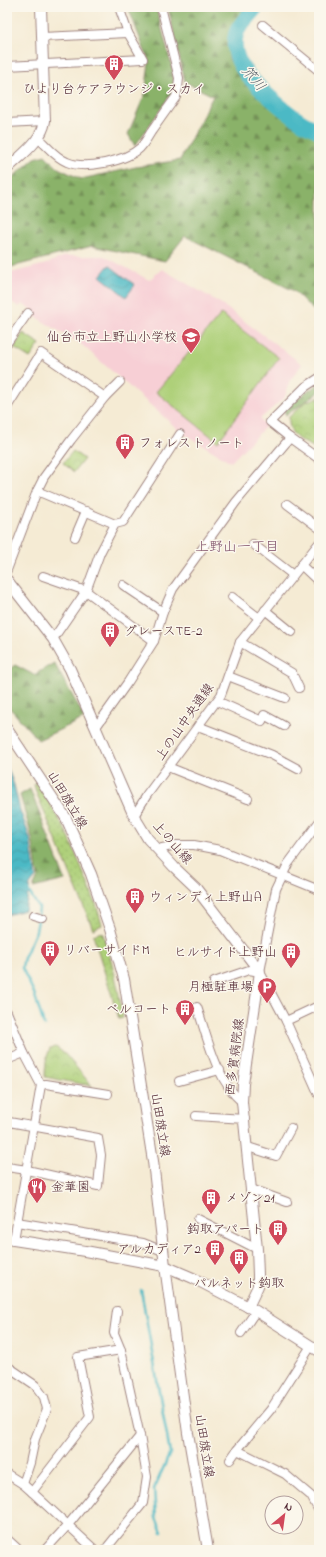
<svg xmlns="http://www.w3.org/2000/svg" width="326" height="1557" font-family="'Indie Flower','Klee One',sans-serif">
	<defs>
		<pattern id="grass-dots" width="8" height="8" patternUnits="userSpaceOnUse"><rect width="8" height="8" fill="#aed079"/><path d="M2 2h.1M6 6h.1" fill="none" stroke="#97b269" stroke-width="1.8" stroke-linecap="round"/></pattern>
		<pattern id="forest-firs" width="22" height="20" patternUnits="userSpaceOnUse"><rect width="22" height="20" fill="#8ab269"/><path d="M5 1l3.5 6h-7zM16 11l3.5 6h-7z" fill="#739057"/></pattern>
		<pattern id="park-crowns" width="20" height="18" patternUnits="userSpaceOnUse"><rect width="20" height="18" fill="#aed079"/><path d="M2 6a3 3 0 1 1 6 0M12 15a3 3 0 1 1 6 0" fill="none" stroke="#97b269"/></pattern>
		<pattern id="water-waves" width="16" height="10" patternUnits="userSpaceOnUse"><rect width="16" height="10" fill="#4bb9c5"/><path d="M0 5q4-4 8 0t8 0" fill="none" stroke="#4096a0"/></pattern>
	</defs>
	<rect width="100%" height="100%" fill="#fbf7ec"/>
	<filter id="ink" filterUnits="userSpaceOnUse"><feTurbulence type="fractalNoise" baseFrequency=".025" numOctaves="2"/><feDisplacementMap in="SourceGraphic" scale="8" xChannelSelector="R" yChannelSelector="G"/><feConvolveMatrix kernelMatrix="1 2 1 2 8 2 1 2 1" color-interpolation-filters="sRGB"/></filter>
	<filter id="wash" filterUnits="userSpaceOnUse"><feTurbulence type="fractalNoise" baseFrequency=".012" numOctaves="4" result="noise"/><feDisplacementMap in="SourceGraphic" scale="16" xChannelSelector="R" yChannelSelector="G"/><feGaussianBlur stdDeviation="0.9" result="paint"/><feColorMatrix in="noise" values="0 0 0 0 0 0 0 0 0 0 0 0 0 0 0 0 0 1.4 0 .05"/><feComposite in="paint" operator="in"/></filter>
	<g filter="url(#wash)">
		<rect width="100%" height="100%" fill="#f5ebd4"/>
		<polygon fill="#f7cfd5" points="65,256 104,256 149,280 162,269 220,303 302,364 289,382 285,397 260,419 266,426 231,462 181,432 82,345 31,314 31,309 22,304 19,307 7,299 7,274 46,264"/>
		<g fill="url(#grass-dots)" stroke="#7c7852">
			<polygon points="37,781 68,835 96,904 102,925 93,929 36,792 34,784"/>
			<path d="M102 932C113 962 118 987 123 1018L119 1019 93 935Z"/>
		</g>
		<g fill="url(#forest-firs)" stroke="#6a684a">
			<polygon points="128,7 156,7 174,75 174,90 135,146 128,134 145,94 149,62"/>
			<polygon points="168,7 249,7 231,35 229,59 248,87 319,140 319,316 294,291 185,236 165,261 92,246 7,268 7,182 35,158 45,155 58,168 81,179 136,167 180,160 213,96 185,82"/>
			<polygon points="319,384 319,392 286,415 284,410 306,392"/>
			<polygon points="54,663 85,718 38,740 7,705 7,671 15,665 34,675"/>
			<polygon points="30,789 65,880 33,888 38,877 32,838 20,795"/>
		</g>
		<g fill="url(#park-crowns)" stroke="#7c7852">
			<polygon points="23,333 40,344 30,358 14,348"/>
			<path d="M319 397V445L317 449C301 440 288 438 289 417L305 402Z"/>
			<polygon points="73,451 84,459 74,472 63,463"/>
			<path d="M56 1047 65 1054 92 1086 45 1077C45 1066 46 1058 50 1048Z"/>
		</g>
		<polygon fill="#aed079" stroke="#7c7852" points="221,314 279,358 218,442 156,392"/>
		<g fill="url(#water-waves)" stroke="#4a6c78">
			<polygon points="109,265 135,285 126,297 100,276"/>
			<polygon points="7,766 14,785 20,810 30,838 36,877 30,885 25,910 7,915"/>
		</g>
		<g fill="none" stroke-linecap="round" stroke-linejoin="round">
			<g stroke="#4bb9c5" stroke-width="2.5">
				<polyline points="27,889 39,908 38,916"/>
				<polyline points="38,920 36,931 24,958 22,968 34,993 44,1025"/>
				<polyline points="141,1290 170,1453 154,1489 156,1518 162,1532"/>
			</g>
			<path stroke="#4bb9c5" stroke-width="16" d="M256 7C250 15 239 24 236 34 230 59 248 77 264 92 276 103 288 114 303 123 308 126 314 128 319 131"/>
		</g>
	</g>
	<g filter="url(#ink)">
		<g fill="none" stroke-linecap="round" stroke-linejoin="round">
			<defs>
				<g id="minor">
					<polyline points="315,7 319,10"/>
					<polyline points="263,25 319,71"/>
					<polyline points="42,37 128,33"/>
					<polyline points="7,66 143,59 128,33 119,7"/>
					<polyline points="7,123 45,121"/>
					<path d="M38 138C47 146 56 158 67 162 85 170 126 161 140 148 144 144 148 137 151 132 159 121 167 109 176 97L178 88 179 78 161 7"/>
					<polyline points="7,343 28,313"/>
					<polyline points="319,378 305,387 270,422 290,438 319,459"/>
					<polyline points="105,397 120,382"/>
					<polyline points="7,407 41,353 105,397 71,440 44,477 37,491 7,570"/>
					<polyline points="37,491 115,524"/>
					<polyline points="287,504 319,528"/>
					<polyline points="75,537 86,511"/>
					<polyline points="253,544 293,575"/>
					<polyline points="301,565 319,582"/>
					<polyline points="43,576 86,591 154,641"/>
					<polyline points="123,585 163,612"/>
					<polyline points="232,597 259,618"/>
					<polyline points="265,610 292,632"/>
					<polyline points="53,639 86,591 100,553 115,524 123,522 180,434"/>
					<polyline points="240,642 292,673 299,688"/>
					<polyline points="228,676 285,698"/>
					<polyline points="217,701 262,721 264,715 284,726"/>
					<polyline points="198,726 272,755 298,769"/>
					<polyline points="96,727 128,682 154,641 163,612 173,589 236,502 290,438"/>
					<polyline points="168,767 248,799"/>
					<polyline points="134,816 147,795 221,695 240,642 319,543"/>
					<polyline points="158,849 176,845 194,845 220,850 319,890"/>
					<polyline points="33,916 43,919"/>
					<polyline points="260,972 276,889 288,864 319,822"/>
					<polyline points="260,972 286,1021 319,1095"/>
					<polyline points="214,982 249,970 260,972"/>
					<path d="M197 1007C208 1039 216 1080 242 1102"/>
					<polyline points="7,1012 24,1053 41,1085 14,1240"/>
					<polyline points="286,1021 318,1006"/>
					<polyline points="7,1060 24,1053"/>
					<polyline points="179,1081 220,1070"/>
					<polyline points="41,1085 46,1084 108,1094"/>
					<polyline points="196,1116 245,1119"/>
					<polyline points="248,1147 276,1156 291,1128"/>
					<polyline points="7,1167 27,1170 98,1186 101,1155 98,1138 9,1122"/>
					<polyline points="251,1189 287,1202"/>
					<polyline points="198,1219 257,1249"/>
					<polyline points="17,1222 143,1243 163,1251"/>
					<polyline points="241,1333 256,1311"/>
					<polyline points="7,1366 35,1385 44,1397 47,1409 35,1439 30,1463 23,1484"/>
					<polyline points="237,1450 271,1409 311,1346"/>
					<polyline points="230,1460 237,1450 285,1474 311,1496 319,1511"/>
					<polyline points="7,1474 23,1484 32,1492 95,1550"/>
					<polyline points="32,1492 90,1417 78,1357 121,1350"/>
					<polyline points="7,1539 19,1550"/>
					<polyline points="45,1550 68,1525 140,1436"/>
					<polyline points="105,1550 143,1503 147,1477 140,1436 121,1350 114,1333 117,1311"/>
				</g>
				<g id="tertiary">
					<path d="M7 169C21 155 42 141 45 121L41 7"/>
					<polyline points="7,580 53,639 70,669 134,816 148,839 174,867 195,887 260,972 243,1084 242,1102 257,1249 258,1275 258,1286 248,1307"/>
					<polyline points="7,729 66,818 91,874 110,929 124,979 153,1161 165,1266 188,1433 208,1550"/>
					<polyline points="7,1239 85,1251 165,1266 193,1278 256,1311 319,1351"/>
				</g>
			</defs>
			<use href="#minor" stroke="#a08580" stroke-width="10"/>
			<use href="#tertiary" stroke="#a08580" stroke-width="12"/>
			<use href="#minor" stroke="#fff" stroke-width="8"/>
			<use href="#tertiary" stroke="#fff" stroke-width="10"/>
		</g>
	</g>
	<defs>
		<symbol id="building-pin" viewBox="-11 -11 22 30"><path d="M0 17L-7.5 6A9.5 9.5 0 1 1 7.5 6Z" fill="#d1495b" stroke="#fbf7ec"/><path d="M-4-6H4V6H1V3H-1V6H-4ZM-2.5-4.3h1.7v1.8h-1.7ZM.8-4.3h1.7v1.8H.8ZM-2.5-1h1.7V.8h-1.7ZM.8-1h1.7V.8H.8Z" fill="#fff"/></symbol>
		<symbol id="school-pin" viewBox="-11 -11 22 30"><path d="M0 17L-7.5 6A9.5 9.5 0 1 1 7.5 6Z" fill="#d1495b" stroke="#fbf7ec"/><path d="M0-5L7-2L0 1L-7-2ZM-4 1L0 2.5L4 1V4Q0 6-4 4Z" fill="#fff"/></symbol>
		<symbol id="parking-pin" viewBox="-11 -11 22 30"><path d="M0 17L-7.5 6A9.5 9.5 0 1 1 7.5 6Z" fill="#d1495b" stroke="#fbf7ec"/><path d="M-3.5-5.5H1a3.5 3.5 0 0 1 0 7H-1V5.5H-3.5ZM-1-3.4V-.6H.8a1.4 1.4 0 0 0 0-2.8Z" fill="#fff"/></symbol>
		<symbol id="restaurant-pin" viewBox="-11 -11 22 30"><path d="M0 17L-7.5 6A9.5 9.5 0 1 1 7.5 6Z" fill="#d1495b" stroke="#fbf7ec"/><path d="M-5-6h1v4h1v-4h1v4h1v-4h1v5L-1.5 .5V6h-2V.5L-5-1ZM5-6V6H3V1.5H1.5Q1.5-4 5-6Z" fill="#fff"/></symbol>
	</defs>
	<g fill-rule="evenodd">
		<use href="#building-pin" x="103" y="53" width="22" height="30"/>
		<use href="#school-pin" x="180" y="326" width="22" height="30"/>
		<use href="#building-pin" x="114" y="432" width="22" height="30"/>
		<use href="#building-pin" x="99" y="620" width="22" height="30"/>
		<use href="#building-pin" x="124" y="886" width="22" height="30"/>
		<use href="#building-pin" x="39" y="939" width="22" height="30"/>
		<use href="#building-pin" x="280" y="941" width="22" height="30"/>
		<use href="#parking-pin" x="256" y="976" width="22" height="30"/>
		<use href="#building-pin" x="174" y="998" width="22" height="30"/>
		<use href="#restaurant-pin" x="26" y="1176" width="22" height="30"/>
		<use href="#building-pin" x="200" y="1187" width="22" height="30"/>
		<use href="#building-pin" x="267" y="1218" width="22" height="30"/>
		<use href="#building-pin" x="204" y="1238" width="22" height="30"/>
		<use href="#building-pin" x="228" y="1247" width="22" height="30"/>
	</g>
	<g text-anchor="middle" dominant-baseline="central" stroke-width="3" stroke-linejoin="round" paint-order="stroke">
		<g font-size="13" fill="#4a1f2b" stroke="#fbf7ec" text-anchor="end">
			<text x="114" y="89" text-anchor="middle">ひより台ケアラウンジ・スカイ</text>
			<text x="177" y="337">仙台市立上野山小学校</text>
			<text x="139" y="443" text-anchor="start">フォレストノート</text>
			<text x="124" y="631" text-anchor="start">グレースTE-2</text>
			<text x="149" y="897" text-anchor="start">ウィンディ上野山A</text>
			<text x="64" y="950" text-anchor="start">リバーサイドM</text>
			<text x="277" y="952">ヒルサイド上野山</text>
			<text x="253" y="987">月極駐車場</text>
			<text x="171" y="1009">ベルコート</text>
			<text x="51" y="1187" text-anchor="start">金華園</text>
			<text x="225" y="1198" text-anchor="start">メゾン21</text>
			<text x="264" y="1229">鈎取アパート</text>
			<text x="201" y="1249">アルカディア2</text>
			<text x="239" y="1283" text-anchor="middle">パルネット鈎取</text>
		</g>
		<g font-size="13" fill="#4a1f2b" stroke="#fbf7ec">
			<text transform="translate(185 722) rotate(-55)">上の山中央通線</text>
			<text transform="translate(67 800) rotate(59)">山田旗立線</text>
			<text transform="translate(172 843) rotate(49)">上の山線</text>
			<text transform="translate(235 1057) rotate(-83)">西多賀病院線</text>
			<text transform="translate(160 1125) rotate(81)">山田旗立線</text>
			<text transform="translate(204 1446) rotate(81)">山田旗立線</text>
		</g>
		<g font-size="14" font-style="italic" fill="#4a5561" stroke="#fbf7ec">
			<text transform="translate(253 79) rotate(49)">笊川</text>
		</g>
		<g font-size="14" fill="#7e4e68" stroke="#fbf7ec">
			<text x="237" y="547">上野山一丁目</text>
		</g>
	</g>
	<rect width="326" height="1557" fill="none" stroke="#fbf7ec" stroke-width="24"/>
	<g transform="translate(284 1515) rotate(29)"><circle r="19" fill="#fbf7ec" stroke="#b4a19f"/>
	<path d="M0-3L7 15L0 10L-7 15Z" fill="#d1495b"/>
	<text y="-6" font-size="11" font-weight="bold" text-anchor="middle" fill="#4a1f2b">N</text>
	</g>
</svg>
